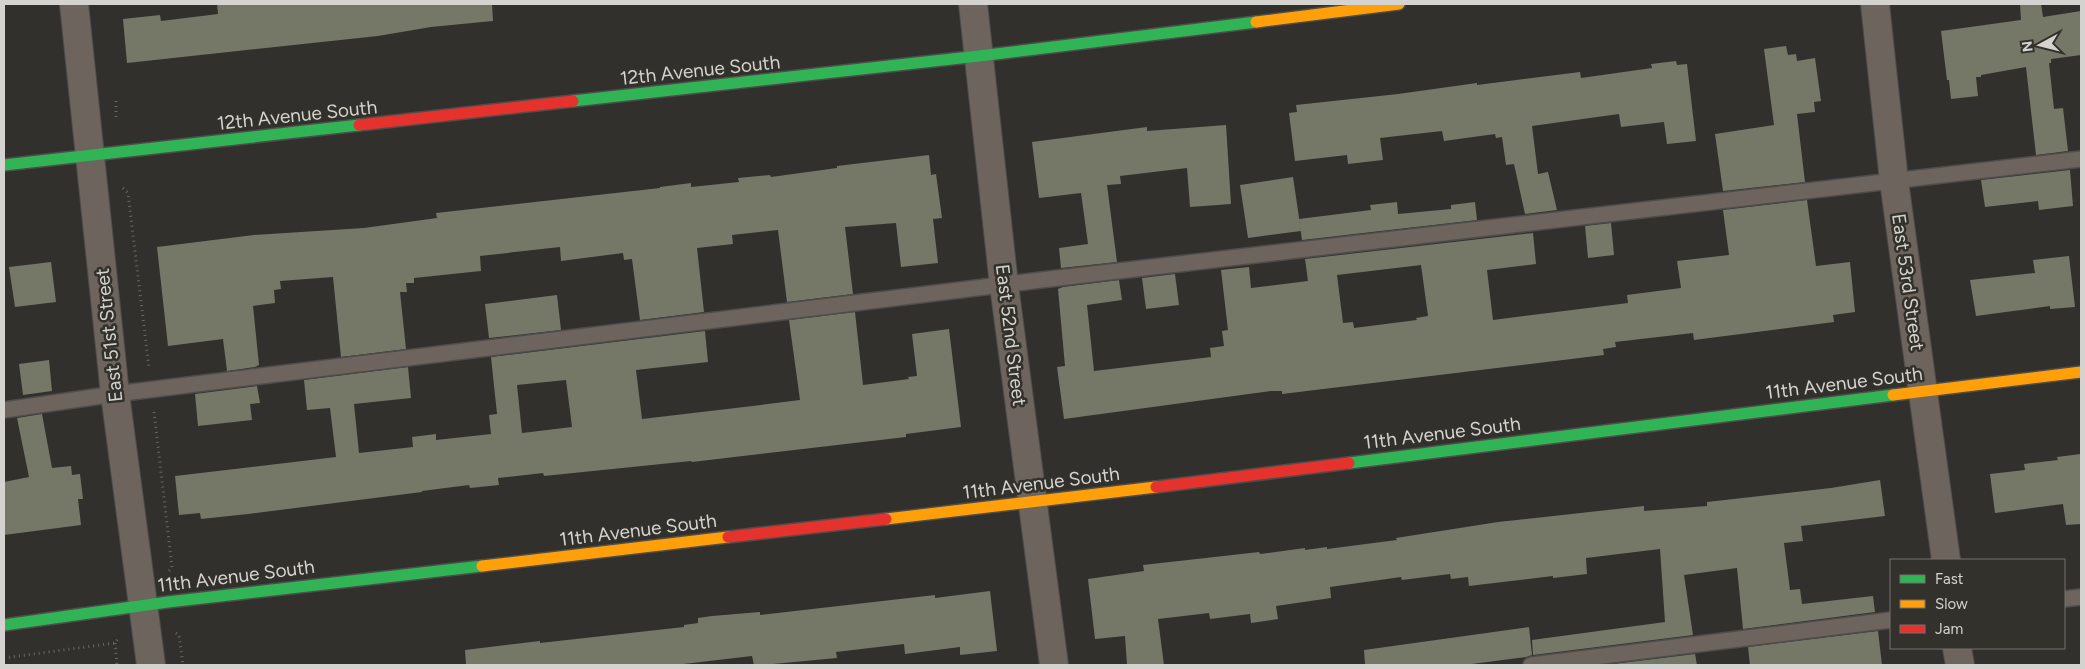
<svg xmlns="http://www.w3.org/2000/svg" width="2085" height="669" font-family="Figtree,sans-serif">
	<rect width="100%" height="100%" fill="#31302d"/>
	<g fill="#757866" fill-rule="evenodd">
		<polygon points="217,4 492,4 493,21 431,27 378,36 127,63 123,19 160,15 161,21 218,14"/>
		<polygon points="2020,4 2041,4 2043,17 2081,11 2081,55 2051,59 2051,63 2049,63 2054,109 2063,108 2068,151 2036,155 2026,67 1981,75 1981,77 1976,77 1978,96 1951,99 1949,80 1947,80 1941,31 2021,20"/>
		<polygon points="1786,46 1788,55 1796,54 1797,61 1815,58 1821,101 1814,102 1815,112 1797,114 1805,182 1723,191 1715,134 1774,125 1764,49"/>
		<polygon points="1676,61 1677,65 1687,64 1696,141 1667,144 1664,122 1621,127 1619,114 1532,126 1538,174 1548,172 1557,210 1525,214 1514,164 1506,165 1502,137 1496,138 1495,134 1444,141 1442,131 1380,138 1383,160 1348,164 1347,155 1295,161 1289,113 1297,112 1296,105 1398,94 1477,83 1477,85 1580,72 1581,78 1652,68 1651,64"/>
		<polygon points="1226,125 1231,204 1190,207 1187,168 1120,176 1121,184 1107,185 1117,262 1061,268 1059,248 1088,244 1081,193 1039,198 1032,142 1147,127 1147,131"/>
		<polygon points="929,155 931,175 936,174 942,218 933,219 938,263 901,267 896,223 845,227 853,294 787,302 778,230 732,235 733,244 697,248 704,312 640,320 632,259 624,260 623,253 561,261 560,247 480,256 481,271 414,278 414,283 406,283 407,292 400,292 406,349 341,357 333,277 280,281 281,289 274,290 275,303 253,306 259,365 255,367 227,371 223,339 168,346 157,247 254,235 364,228 437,218 436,213 660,188 660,187 691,183 691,187 739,182 738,178 770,175 771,177 837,168 837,166"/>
		<polygon points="2070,170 2073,206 2039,210 2038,201 1985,207 1981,180"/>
		<polygon points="1293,177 1301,231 1248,238 1240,185"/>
		<path d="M1807 200 1816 266 1850 262 1855 312 1833 315 1834 322 1694 340 1693 333 1615 342 1616 347 1603 349 1604 355 1282 394V391H1271L1064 419 1057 367 1065 366 1058 289 1063 287 1119 280 1122 300 1087 305 1094 371 1211 357 1210 348 1224 346 1222 331 1228 330 1221 270 1249 267 1251 288 1308 281 1305 259 1533 233 1536 264 1487 270 1493 320 1628 303 1627 295 1681 288 1677 261 1729 255 1723 210ZM1421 265 1428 316 1416 318 1417 320 1354 328 1353 322 1343 323 1337 275Z"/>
		<polygon points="1397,202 1398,214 1451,209 1451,205 1475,202 1477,220 1302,240 1299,219 1371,210 1370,205"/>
		<polygon points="1611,223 1614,255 1588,258 1585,226"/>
		<polygon points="2069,256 2075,307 2050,309 2050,306 1976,316 1970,280 2035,273 2033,260"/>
		<polygon points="51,262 56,302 15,307 9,267"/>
		<polygon points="1175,274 1179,305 1146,309 1142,278"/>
		<polygon points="557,295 561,330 489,338 485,304"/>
		<path d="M855 312 863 385 909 379 908 377 917 376 912 334 949 329 961 427 906 434V437L692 462 691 461 544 476 543 473 498 478 499 485 470 488 469 485 422 491V492L248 514 201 519 200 513 179 515 175 476 336 457 330 408 307 410 304 380 408 367 411 398 354 404 359 453 413 447 412 437 436 434V440L491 434 489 415 497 414 491 357 705 331 708 362 636 370 642 419 761 405 800 400 789 320ZM566 380 572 427 522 433 517 385Z"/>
		<polygon points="49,360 52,391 23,395 19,364"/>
		<polygon points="257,386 260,403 250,404 252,420 198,426 195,394"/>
		<polygon points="42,414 52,468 71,466 72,475 80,474 83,499 78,499 81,525 4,535 4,482 29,477 17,418"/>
		<polygon points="2081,454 2081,524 2066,525 2063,504 1995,513 1990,474 2025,470 2024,464 2058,460 2057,457"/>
		<polygon points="1880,480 1885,516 1801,526 1803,541 1784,543 1790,590 1800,589 1802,604 1873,596 1875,612 1743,629 1737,568 1684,575 1693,635 1533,655 1532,640 1665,622 1660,549 1586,558 1587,574 1553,578 1553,576 1469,586 1468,577 1451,579 1450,574 1402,580 1401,577 1330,587 1331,598 1276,606 1278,619 1251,623 1250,614 1210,619 1209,613 1158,619 1164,665 1127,665 1125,636 1095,639 1088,579 1144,571 1143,565 1259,552 1260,554 1305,548 1305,550 1327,547 1327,549 1397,540 1396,538 1498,522 1644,506 1644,511 1707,506 1707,502 1831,488"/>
		<polygon points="990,591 997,651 960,655 960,647 905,654 904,644 836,652 837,658 761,665 754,665 752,656 675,665 466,665 465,650 540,641 540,643 684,627 684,625 698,623 698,618 712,616 760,612 760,615 935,595 935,598"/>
		<polygon points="1529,627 1532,655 1526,657 1464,665 1365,665 1364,650"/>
		<polygon points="1878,631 1882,665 1750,665 1748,647"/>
		<polygon points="1695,654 1697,665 1605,665"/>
	</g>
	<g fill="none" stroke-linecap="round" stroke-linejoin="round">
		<defs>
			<g id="lane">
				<polyline points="4,410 115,394 1041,280 2081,159"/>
				<polyline points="2064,599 2081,597"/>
				<polyline points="1531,665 1891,620"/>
			</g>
			<g id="street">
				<polyline points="74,4 115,394 151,665"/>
				<polyline points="973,4 1004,285 1054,665"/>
				<polyline points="1875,4 1894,181 1946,560"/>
				<polyline points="1957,648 1960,665"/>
			</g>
			<g id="fast">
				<polyline points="573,101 979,56 1256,22"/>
				<polyline points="4,165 359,125"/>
				<polyline points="1349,463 1893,395"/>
				<polyline points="4,625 168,602 482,566"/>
			</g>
			<g id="slow">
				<polyline points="1256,22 1399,4"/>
				<polyline points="1893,395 2081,372"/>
				<polyline points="886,519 1156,487"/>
				<polyline points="482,566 728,537"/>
			</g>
			<g id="jam">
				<polyline points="359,125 573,101"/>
				<polyline points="1156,487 1349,463"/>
				<polyline points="728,537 886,519"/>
			</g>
		</defs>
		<use href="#lane" stroke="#4e4d4b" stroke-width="18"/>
		<use href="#street" stroke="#4e4d4b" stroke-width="30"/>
		<use href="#fast" stroke="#4e4d4b" stroke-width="14"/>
		<use href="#slow" stroke="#4e4d4b" stroke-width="14"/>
		<use href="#jam" stroke="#4e4d4b" stroke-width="14"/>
		<g stroke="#6c6762" stroke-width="3" stroke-dasharray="1 4" stroke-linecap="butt">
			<polyline points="116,101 116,117"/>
			<polyline points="123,188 128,193 149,368"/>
			<polyline points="154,412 172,567 169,571"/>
			<polyline points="176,633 179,635 183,665"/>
			<polyline points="115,643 117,665"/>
			<polyline points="4,658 115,643 118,639"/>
		</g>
		<use href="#lane" stroke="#6c645d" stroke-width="15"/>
		<use href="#street" stroke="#6c645d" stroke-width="28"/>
		<use href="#fast" stroke="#30b455" stroke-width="11"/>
		<use href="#slow" stroke="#ff9f0a" stroke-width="11"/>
		<use href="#jam" stroke="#e5322d" stroke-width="11"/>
	</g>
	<g text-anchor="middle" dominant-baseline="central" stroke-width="5" stroke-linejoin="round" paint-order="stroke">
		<g font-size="19" fill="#d5d3cf" stroke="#33312b">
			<text transform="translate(700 70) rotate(-6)">12th Avenue South</text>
			<text transform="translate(297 115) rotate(-6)">12th Avenue South</text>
			<text transform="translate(1908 282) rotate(82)">East 53rd Street</text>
			<text transform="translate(109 335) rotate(-96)">East 51st Street</text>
			<text transform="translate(1011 335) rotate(83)">East 52nd Street</text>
			<text transform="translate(1844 383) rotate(-7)">11th Avenue South</text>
			<text transform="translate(1442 433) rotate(-7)">11th Avenue South</text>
			<text transform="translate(1041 483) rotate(-7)">11th Avenue South</text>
			<text transform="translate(638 530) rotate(-7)">11th Avenue South</text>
			<text transform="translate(236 576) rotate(-7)">11th Avenue South</text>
		</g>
	</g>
	<rect width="2085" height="669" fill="none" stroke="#d5d3cf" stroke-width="10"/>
	<rect x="1890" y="559" width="175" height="90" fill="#33312b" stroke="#74726d"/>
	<rect x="1900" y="575" width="25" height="8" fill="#30b455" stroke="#74726d"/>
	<text x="1935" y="584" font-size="15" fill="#d5d3cf">Fast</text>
	<rect x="1900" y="600" width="25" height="8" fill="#ff9f0a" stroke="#74726d"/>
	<text x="1935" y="609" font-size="15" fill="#d5d3cf">Slow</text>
	<rect x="1900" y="625" width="25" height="8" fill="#e5322d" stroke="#74726d"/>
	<text x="1935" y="634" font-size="15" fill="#d5d3cf">Jam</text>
	<g transform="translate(2040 45) rotate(263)" stroke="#33312b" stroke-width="4" paint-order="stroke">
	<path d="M0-4L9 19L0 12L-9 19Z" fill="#d5d3cf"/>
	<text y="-8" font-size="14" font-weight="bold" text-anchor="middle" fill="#d5d3cf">N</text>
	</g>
</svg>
